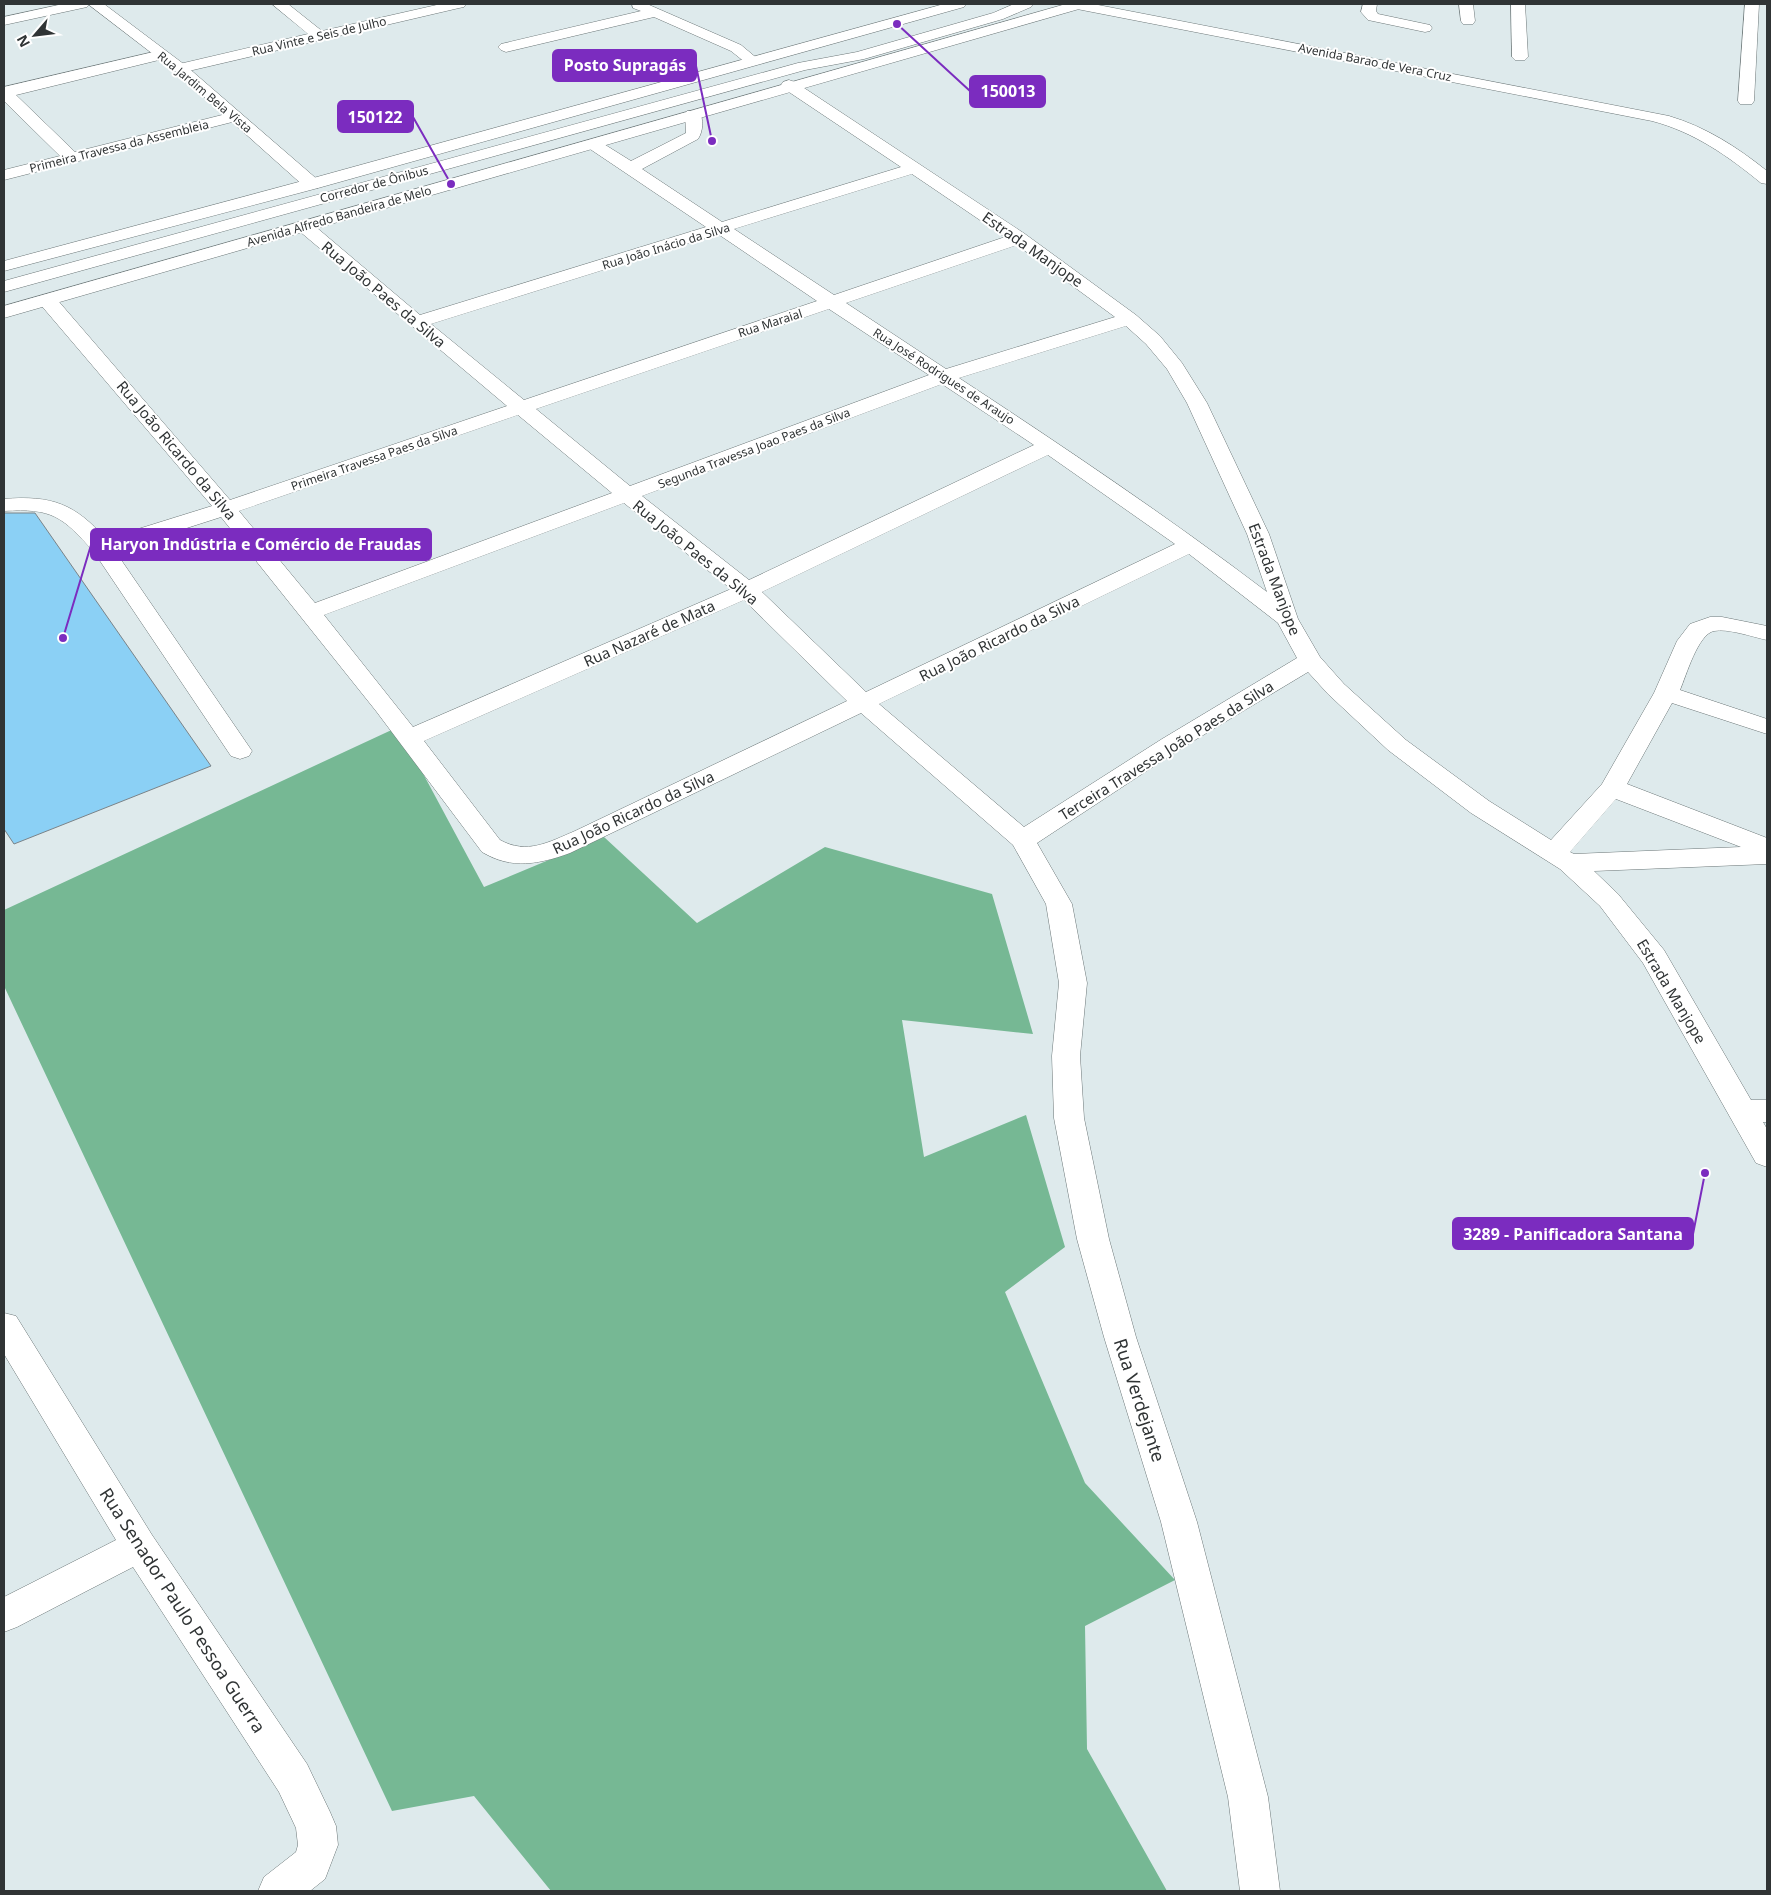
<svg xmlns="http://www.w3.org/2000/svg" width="1771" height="1895" font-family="'Noto Sans',sans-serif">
	<rect width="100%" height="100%" fill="#deeaec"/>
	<polygon fill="#76b894" points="398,727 484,887 604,837 697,923 825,847 992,894 1033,1034 902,1020 924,1157 1026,1115 1065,1247 1005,1292 1085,1483 1175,1580 1085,1626 1087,1749 1167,1891 551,1891 474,1796 392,1811 4,986 4,910"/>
	<polygon fill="#8bd0f5" stroke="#7a8388" points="4,513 35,513 211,766 14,844 4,829"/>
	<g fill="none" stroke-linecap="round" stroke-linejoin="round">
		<defs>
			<g id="minor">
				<polygon points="63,4 89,4 87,7 4,25 4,17"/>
				<polygon points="272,4 288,4 322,31 441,4 466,4 464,7 459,8 180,73 175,71 172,68 175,65 308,34"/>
				<polygon points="632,4 647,4 741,45 759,60 756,63 746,63 731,51 654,17 506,52 501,50 498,47 501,44 641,11 633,8"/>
				<polygon points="1014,4 1033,4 1031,7 1003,19 864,59 805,70 4,292 4,281 798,63 857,52 993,13"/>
				<path d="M1071 4H1093L1669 116C1706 127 1737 147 1767 171V184L1761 183C1728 156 1694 132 1652 121L1077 9 1072 8Z"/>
				<polygon points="1363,4 1377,4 1376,11 1378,14 1430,25 1432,28 1430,31 1425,32 1368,20 1361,12"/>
				<polygon points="1459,4 1473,4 1475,21 1473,24 1463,24 1461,21"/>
				<polygon points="1511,4 1525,4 1528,57 1525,60 1515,60 1512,57"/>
				<polygon points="1745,4 1759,4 1754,101 1752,104 1740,104 1738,101"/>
				<polygon points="162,50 167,52 170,55 167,58 16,95 75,152 234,112 240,114 242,117 240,120 4,180 4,170 60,156 4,101 4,87"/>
				<path d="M789 80 795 82 1025 234 1136 315 1160 336 1182 363 1207 403 1269 534 1298 619 1320 657 1344 684 1406 740 1489 801 1551 840 1602 784 1654 693 1677 641 1690 624 1710 617H1722L1767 626V640C1753 637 1727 628 1714 631 1698 634 1686 676 1680 690L1767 719V734L1672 703 1627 784 1767 838V864L1594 871 1618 894 1664 950 1751 1100H1767V1122H1763L1767 1129V1167L1756 1163 1643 963 1600 906 1560 869 1471 813 1388 750 1328 694 1308 672 1180 749 1037 843 1072 904 1087 983 1080 1056 1084 1118 1109 1239 1136 1337 1197 1522 1268 1797 1280 1891H1240L1228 1797 1161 1522 1104 1337 1077 1239 1054 1118 1052 1056 1059 983 1046 904 1013 845 861 713 570 853C539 864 512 870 482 852L376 711 221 517 115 551 252 751 249 756 240 759 231 756 94 552C62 516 52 508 4 511V499C52 495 75 504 106 539L212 506 40 304 38 300 40 296 47 294 54 296 230 500 507 406 298 230 295 226 298 222 304 221 310 222 420 315 706 227 587 147 585 144 587 141H599L631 161 686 133 685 114 687 111H699C704 119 703 132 698 139L642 169 722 222 901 167 783 88 781 85 783 82ZM912 174 1005 237 834 295 734 229ZM718 234 817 301 524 400 431 324ZM1017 245 1115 317 946 369 846 303ZM829 309 929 375 630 486 536 409ZM1126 326 1146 344 1167 369 1187 403 1247 534 1267 592C1167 516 1064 447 959 378ZM942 384 1034 445 749 580 642 496ZM518 415 612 493 315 603 239 511ZM1048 455 1175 544 866 692 762 592ZM624 503 731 589 413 727 324 615ZM1189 554 1278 623 1297 658 1162 739 1024 827 879 704ZM744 600 847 701 575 831C549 842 527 855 500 840L424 741ZM1616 799 1741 847 1574 854 1570 852Z"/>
				<polygon points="4,1313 16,1316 152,1535 307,1764 330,1812 336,1826 338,1845 325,1879 310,1891 258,1891 264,1877 296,1852 298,1845 296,1828 279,1792 133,1567 17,1627 4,1632 4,1597 116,1540 4,1354"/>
			</g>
			<polygon id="major" points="88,4 104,4 185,65 318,180 321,184 318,188 306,188 175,71"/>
			<g id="highway">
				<polygon points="944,4 966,4 964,7 318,188 4,271 4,261 306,180"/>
				<polygon points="1066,4 1088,4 1086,7 4,318 4,306"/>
			</g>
		</defs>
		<use href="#minor" stroke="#6c7778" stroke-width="1"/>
		<use href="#major" stroke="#6c7778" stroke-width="1"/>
		<use href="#highway" stroke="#6c7778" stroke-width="1"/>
		<use href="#minor" fill="#fff" fill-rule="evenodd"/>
		<use href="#major" fill="#fff" fill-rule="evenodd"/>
		<use href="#highway" fill="#fff" fill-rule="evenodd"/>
	</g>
	<g text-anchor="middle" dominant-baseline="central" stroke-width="4" stroke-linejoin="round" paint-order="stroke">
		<g font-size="12" fill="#303435" stroke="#fff">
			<text transform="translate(319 36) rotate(-13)">Rua Vinte e Seis de Julho</text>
			<text transform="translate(1375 62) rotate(11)">Avenida Barao de Vera Cruz</text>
			<text transform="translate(205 92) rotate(40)">Rua Jardim Bela Vista</text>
			<text transform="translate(119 146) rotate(-14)">Primeira Travessa da Assembleia</text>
			<text transform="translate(374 184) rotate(-15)">Corredor de Ônibus</text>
			<text transform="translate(339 216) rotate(-16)">Avenida Alfredo Bandeira de Melo</text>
			<text transform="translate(666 246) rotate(-17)">Rua João Inácio da Silva</text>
			<text transform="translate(770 323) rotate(-18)">Rua Maraial</text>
			<text transform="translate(944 376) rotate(33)">Rua José Rodrigues de Araujo</text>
			<text transform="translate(754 448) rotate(-21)">Segunda Travessa Joao Paes da Silva</text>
			<text transform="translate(374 458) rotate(-19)">Primeira Travessa Paes da Silva</text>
		</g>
		<g font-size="15" fill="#303435" stroke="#fff">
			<text transform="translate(1033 249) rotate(35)">Estrada Manjope</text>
			<text transform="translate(384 294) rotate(40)">Rua João Paes da Silva</text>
			<text transform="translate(177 450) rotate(50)">Rua João Ricardo da Silva</text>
			<text transform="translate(696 552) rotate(39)">Rua João Paes da Silva</text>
			<text transform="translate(1275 579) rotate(69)">Estrada Manjope</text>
			<text transform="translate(649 633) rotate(-24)">Rua Nazaré de Mata</text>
			<text transform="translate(999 638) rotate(-26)">Rua João Ricardo da Silva</text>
			<text transform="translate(1166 750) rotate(-32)">Terceira Travessa João Paes da Silva</text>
			<text transform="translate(633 812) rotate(-25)">Rua João Ricardo da Silva</text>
			<text transform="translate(1672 991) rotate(59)">Estrada Manjope</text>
		</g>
		<g font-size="18" fill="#303435" stroke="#fff">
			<text transform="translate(1140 1400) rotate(72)">Rua Verdejante</text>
			<text transform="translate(183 1610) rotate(57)">Rua Senador Paulo Pessoa Guerra</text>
		</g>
	</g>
	<path fill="none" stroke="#7b2cbf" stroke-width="2" d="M712 141L696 66M897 24L970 91M451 184L413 117M63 638L91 545M1705 1173L1693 1234"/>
	<g fill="#7b2cbf" stroke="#fff" stroke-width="2">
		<circle cx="712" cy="141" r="5"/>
		<circle cx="897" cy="24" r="5"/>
		<circle cx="451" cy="184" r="5"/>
		<circle cx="63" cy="638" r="5"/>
		<circle cx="1705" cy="1173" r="5"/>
	</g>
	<g fill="#7b2cbf" stroke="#7b2cbf" stroke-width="2">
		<rect x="553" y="50" width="143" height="31" rx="5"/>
		<rect x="970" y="76" width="75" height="31" rx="5"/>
		<rect x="338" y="101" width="75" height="31" rx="5"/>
		<rect x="91" y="529" width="340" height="31" rx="5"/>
		<rect x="1453" y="1218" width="240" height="31" rx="5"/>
	</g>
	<g font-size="16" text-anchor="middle" font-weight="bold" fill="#fff">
		<text x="625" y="71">Posto Supragás</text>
		<text x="1008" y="97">150013</text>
		<text x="375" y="123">150122</text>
		<text x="261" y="550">Haryon Indústria e Comércio de Fraudas</text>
		<text x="1573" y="1240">3289 - Panificadora Santana</text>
	</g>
	<rect width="1771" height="1895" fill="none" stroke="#303435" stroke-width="10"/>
	<g transform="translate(35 35) rotate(242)" stroke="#ffffff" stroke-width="4" paint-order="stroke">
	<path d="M0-4L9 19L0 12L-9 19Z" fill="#303435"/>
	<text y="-8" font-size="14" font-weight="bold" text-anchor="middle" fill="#303435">N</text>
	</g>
</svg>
